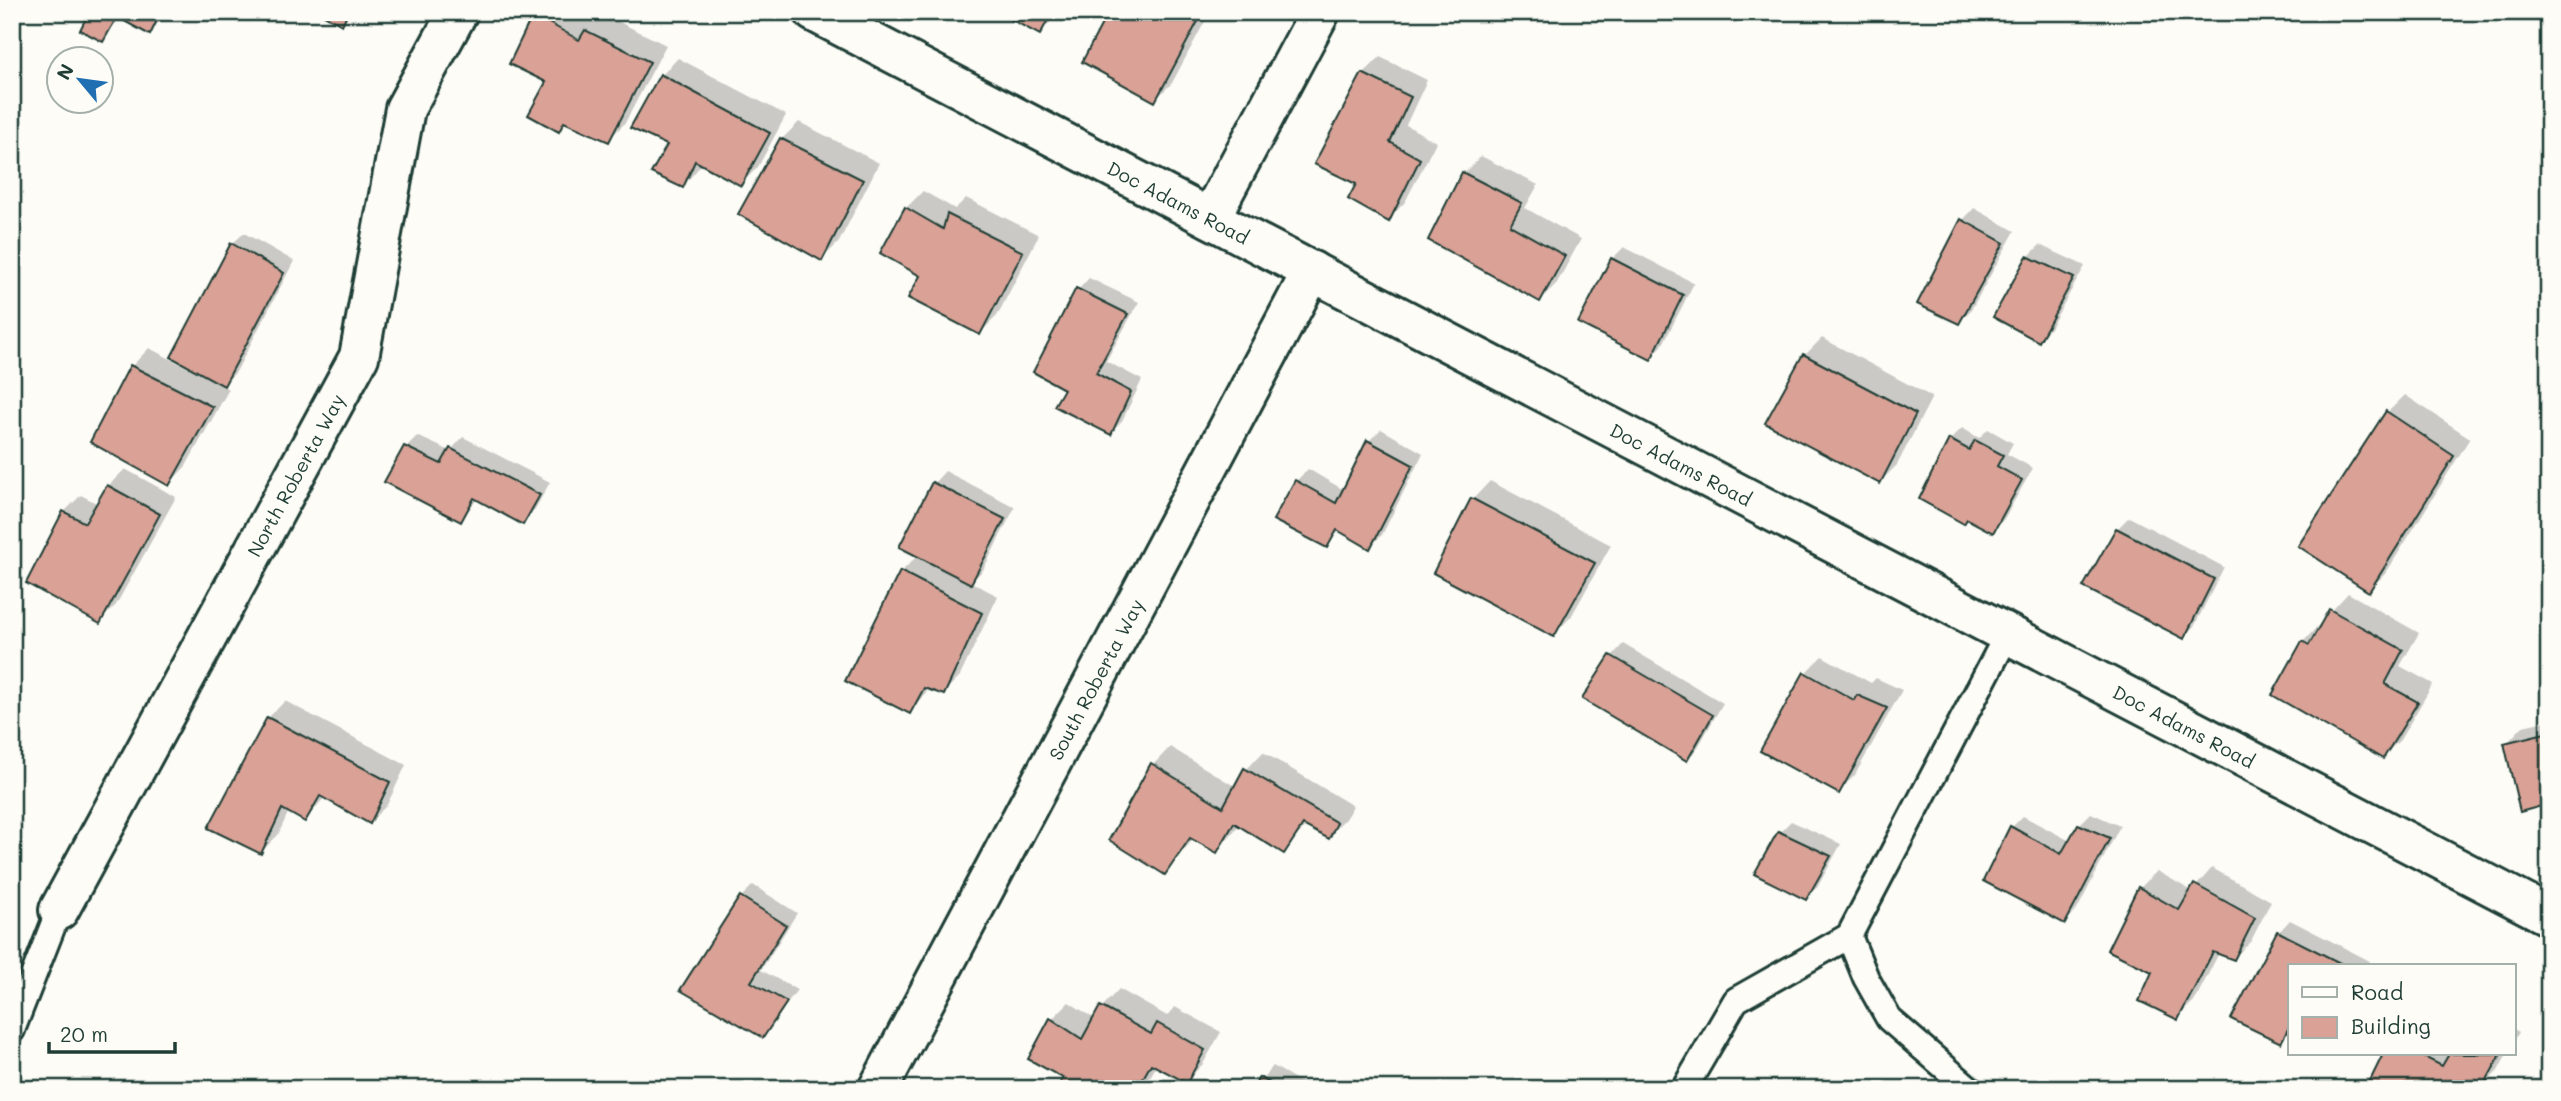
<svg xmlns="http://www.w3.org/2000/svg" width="2561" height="1101" font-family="Mali,sans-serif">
	<rect width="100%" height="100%" fill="#fdfcf7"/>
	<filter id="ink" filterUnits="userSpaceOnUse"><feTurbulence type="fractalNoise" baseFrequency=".0143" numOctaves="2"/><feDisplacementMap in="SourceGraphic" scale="14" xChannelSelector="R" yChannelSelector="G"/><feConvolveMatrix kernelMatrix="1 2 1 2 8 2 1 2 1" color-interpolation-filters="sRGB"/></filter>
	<g filter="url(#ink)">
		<g fill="#0003">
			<polygon points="91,12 166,12 150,33 121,17 102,40"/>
			<polygon points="538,12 577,12 595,22 603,14 666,45 625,123 608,140 567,121 558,129 535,15"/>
			<polygon points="1001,12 1059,12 1040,33"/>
			<polygon points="1110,12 1210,12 1172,83 1155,100"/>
			<polygon points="1380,57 1427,80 1406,125 1436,142 1405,202 1388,220 1359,183 1363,74"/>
			<polygon points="678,58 786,115 758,167 741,184 703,163 683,186 661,76"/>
			<polygon points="799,122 879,163 839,242 822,259 782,139"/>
			<polygon points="1481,156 1538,185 1525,208 1581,239 1557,283 1540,300 1464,173"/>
			<polygon points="923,191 955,209 966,198 1039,235 997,316 980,333 923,275 906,208"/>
			<polygon points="1974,208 2015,231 1971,310 1959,322 1963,220"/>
			<polygon points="244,233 294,261 236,372 222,386 229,389 186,466 169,484 93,441 132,366 149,348 202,375 232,244"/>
			<polygon points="2040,245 2085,266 2050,328 2039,340 1995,316 2028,257"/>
			<polygon points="1624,247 1694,283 1662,346 1650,358 1612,259"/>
			<polygon points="1089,278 1139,302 1106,361 1142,380 1122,421 1111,432 1066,388 1078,290"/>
			<polygon points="1822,338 1932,397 1897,465 1880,482 1804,356"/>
			<polygon points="2405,395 2470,438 2386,573 2369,590 2388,412"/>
			<polygon points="1962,428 1979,438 1988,429 2013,443 2007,454 2033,468 2004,519 1993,531 1969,518 1964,522 1950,440"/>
			<polygon points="1381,429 1423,453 1382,535 1370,546 1340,530 1327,545 1296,481 1308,469 1344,490 1369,441"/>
			<polygon points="417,436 450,451 463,437 550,482 534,511 522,523 478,498 461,519 406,447"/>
			<polygon points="125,469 176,497 116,605 99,622 64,512 81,495 98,504 108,486"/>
			<polygon points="945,471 1015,507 983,570 971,582 998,596 960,676 943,693 930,688 910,711 901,572 918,555 934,483"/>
			<polygon points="1490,481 1611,545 1571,617 1554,634 1435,572 1473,499"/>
			<polygon points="2129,517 2224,567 2195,625 2183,637 2117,529"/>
			<polygon points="2348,593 2419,633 2400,666 2433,684 2400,740 2382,757 2303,642"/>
			<polygon points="1623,644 1723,703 1698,747 1687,759 1585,698 1612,656"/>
			<polygon points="1822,656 1871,683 1876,678 1902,690 1855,775 1838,792 1805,673"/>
			<polygon points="285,701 406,765 387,805 370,822 325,797 305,820 289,811 278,835 261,852 268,718"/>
			<polygon points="2549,720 2549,803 2506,744 2523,726"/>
			<polygon points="1170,747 1236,787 1246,770 1263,752 1353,806 1345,819 1328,836 1307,825 1283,851 1240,824 1217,851 1194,838 1165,873 1153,765"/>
			<polygon points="2091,813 2120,826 2077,910 2065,922 2012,827 2023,816 2070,841 2079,825"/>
			<polygon points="1791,821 1841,844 1818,886 1806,898 1780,832"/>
			<polygon points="2212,868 2271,901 2251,941 2234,958 2219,953 2195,1000 2178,1017 2154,971 2140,888 2157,871 2192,891"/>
			<polygon points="753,885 797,913 761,970 797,990 762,1036 683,989 741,897"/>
			<polygon points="2290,920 2370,961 2367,966 2290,966 2290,1032 2281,1041 2234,1018 2279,932"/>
			<polygon points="1119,989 1167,1016 1175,1007 1221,1032 1203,1064 1186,1081 1157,1065 1143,1089 1059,1089 1066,1078 1030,1058 1052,1019 1069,1002 1095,1019 1102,1007"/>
			<polygon points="2514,1029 2519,1032 2514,1042"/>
			<polygon points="2385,1054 2507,1054 2498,1071 2480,1089 2369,1086"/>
			<polygon points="1273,1066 1313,1089 1255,1089"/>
		</g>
		<g fill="#daa196" stroke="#1f3d34" stroke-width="2">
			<polygon points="89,12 161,12 150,35 117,17 103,42 80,30"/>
			<polygon points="319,12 348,12 342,25"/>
			<polygon points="997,12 1052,12 1040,35"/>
			<polygon points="1108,12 1203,12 1155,102 1082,62"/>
			<polygon points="533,14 579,40 585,30 650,62 609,142 564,122 559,132 528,115 546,82 509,64"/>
			<polygon points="1362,73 1411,97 1390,142 1420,159 1389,222 1348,199 1356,184 1314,164"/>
			<polygon points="660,74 770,133 741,186 695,161 683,188 651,173 667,145 630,128"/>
			<polygon points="780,138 863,180 822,261 738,214"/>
			<polygon points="1462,172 1522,203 1510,225 1565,256 1540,302 1428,240"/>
			<polygon points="905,207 943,229 947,214 1023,252 980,335 908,298 920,276 880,253"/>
			<polygon points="1961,219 2004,243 1959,324 1917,304"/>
			<polygon points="231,243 284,273 224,386 171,357"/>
			<polygon points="2027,256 2074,278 2039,342 1993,317"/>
			<polygon points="1611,258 1683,295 1651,360 1578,323"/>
			<polygon points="1076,288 1128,314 1096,373 1131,392 1111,435 1054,406 1064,389 1033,372"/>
			<polygon points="1803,354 1916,414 1880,484 1765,423"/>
			<polygon points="130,365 213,407 169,486 90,442"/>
			<polygon points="2386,411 2454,456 2369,592 2298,546"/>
			<polygon points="1949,439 1969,450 1975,440 2003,455 1997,466 2022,480 1993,533 1967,519 1964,524 1919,499"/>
			<polygon points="1367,440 1413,465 1370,549 1337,530 1327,548 1273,520 1295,480 1336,503"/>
			<polygon points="404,446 441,464 450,448 540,495 523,525 474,498 461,522 384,482"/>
			<polygon points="932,482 1005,519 971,584 899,547"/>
			<polygon points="107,485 160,514 100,624 26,583 63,511 85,523"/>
			<polygon points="1471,498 1595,563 1554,637 1433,573"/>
			<polygon points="2116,528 2214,579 2184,639 2083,587"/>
			<polygon points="900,571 982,613 944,695 924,688 910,714 845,681"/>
			<polygon points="2329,609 2403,650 2385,684 2418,702 2383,759 2272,695 2302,641 2309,645"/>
			<polygon points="1610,655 1713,715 1687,761 1582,699"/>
			<polygon points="1804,672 1854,700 1857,695 1887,708 1839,794 1760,751"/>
			<polygon points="267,717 390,782 370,824 320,796 305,822 282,809 261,854 208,828"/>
			<polygon points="2549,732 2549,804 2520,812 2504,743"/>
			<polygon points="1151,763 1223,807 1244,768 1337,823 1329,839 1303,825 1284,854 1234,823 1217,853 1190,838 1165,875 1109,840"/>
			<polygon points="2078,824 2110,838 2065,924 1983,881 2010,826 2061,854"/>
			<polygon points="1778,831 1831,856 1806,900 1754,874"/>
			<polygon points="2194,884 2255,918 2234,960 2213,952 2178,1020 2139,1001 2152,972 2107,950 2138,887 2179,910"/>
			<polygon points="740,896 786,925 751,982 787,1002 763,1038 680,990"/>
			<polygon points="2277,931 2346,966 2290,966 2290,1025 2281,1043 2231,1019"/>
			<polygon points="1100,1006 1151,1034 1157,1023 1205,1050 1187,1083 1151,1064 1137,1089 1056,1089 1063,1078 1028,1059 1050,1018 1082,1039"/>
			<polygon points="2383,1054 2418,1054 2442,1066 2449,1054 2501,1054 2482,1089 2370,1089 2367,1087"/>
			<polygon points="1259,1077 1281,1089 1253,1089"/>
		</g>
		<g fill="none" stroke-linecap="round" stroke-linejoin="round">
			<defs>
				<g id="lane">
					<polyline points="1849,936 1866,978 1889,1019 1970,1089"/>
					<polyline points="12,1030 59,910"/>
					<polyline points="1684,1089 1736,1000 1849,936 2007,635"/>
				</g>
				<g id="street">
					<path id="s1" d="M814 12 2549 916"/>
					<polyline points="1210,218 1320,12"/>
					<path id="s2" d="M59 910 359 357 405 109 458 12"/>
					<path id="s3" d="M878 1089 1312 271"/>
				</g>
			</defs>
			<use href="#lane" stroke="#1f3d34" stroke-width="30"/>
			<use href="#street" stroke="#1f3d34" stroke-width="44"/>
			<use href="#lane" stroke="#fdfcf7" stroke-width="24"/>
			<use href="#street" stroke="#fdfcf7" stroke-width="38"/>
		</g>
	</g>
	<g text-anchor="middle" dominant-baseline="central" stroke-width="5" stroke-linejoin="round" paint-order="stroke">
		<g font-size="19" fill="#1f3d34" stroke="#fdfcf7">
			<text stroke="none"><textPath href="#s1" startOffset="411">Doc Adams Road</textPath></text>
			<text stroke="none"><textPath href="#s1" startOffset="978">Doc Adams Road</textPath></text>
			<text stroke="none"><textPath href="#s2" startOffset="495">North Roberta Way</textPath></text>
			<text stroke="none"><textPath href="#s3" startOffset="464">South Roberta Way</textPath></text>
			<text stroke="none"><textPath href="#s1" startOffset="1545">Doc Adams Road</textPath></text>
		</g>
	</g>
	<rect width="2561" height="1101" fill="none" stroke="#fdfcf7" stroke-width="42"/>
	<rect x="21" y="21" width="2519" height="1059" fill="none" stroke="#1f3d34" stroke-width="2.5" filter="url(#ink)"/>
	<rect x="2288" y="964" width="228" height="91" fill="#fdfcf7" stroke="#a4b0a9" stroke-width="2"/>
	<rect x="2302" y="987" width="35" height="10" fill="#fdfcf7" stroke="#a4b0a9" stroke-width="2"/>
	<text x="2351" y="1000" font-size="21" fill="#1f3d34">Road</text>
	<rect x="2302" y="1017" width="35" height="21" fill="#daa196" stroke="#a4b0a9" stroke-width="2"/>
	<text x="2351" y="1034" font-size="21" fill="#1f3d34">Building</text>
	<g transform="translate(80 80) rotate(299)"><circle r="33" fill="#fdfcf7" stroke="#a4b0a9" stroke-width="2"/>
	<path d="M0-5L12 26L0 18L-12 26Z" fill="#1f6fb2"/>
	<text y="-10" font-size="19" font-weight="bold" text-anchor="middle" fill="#1f3d34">N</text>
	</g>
	<path d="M49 1042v10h126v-10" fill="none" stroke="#1f3d34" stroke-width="3.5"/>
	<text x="60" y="1042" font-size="21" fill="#1f3d34" stroke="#fdfcf7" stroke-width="5" paint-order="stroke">20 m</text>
</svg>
